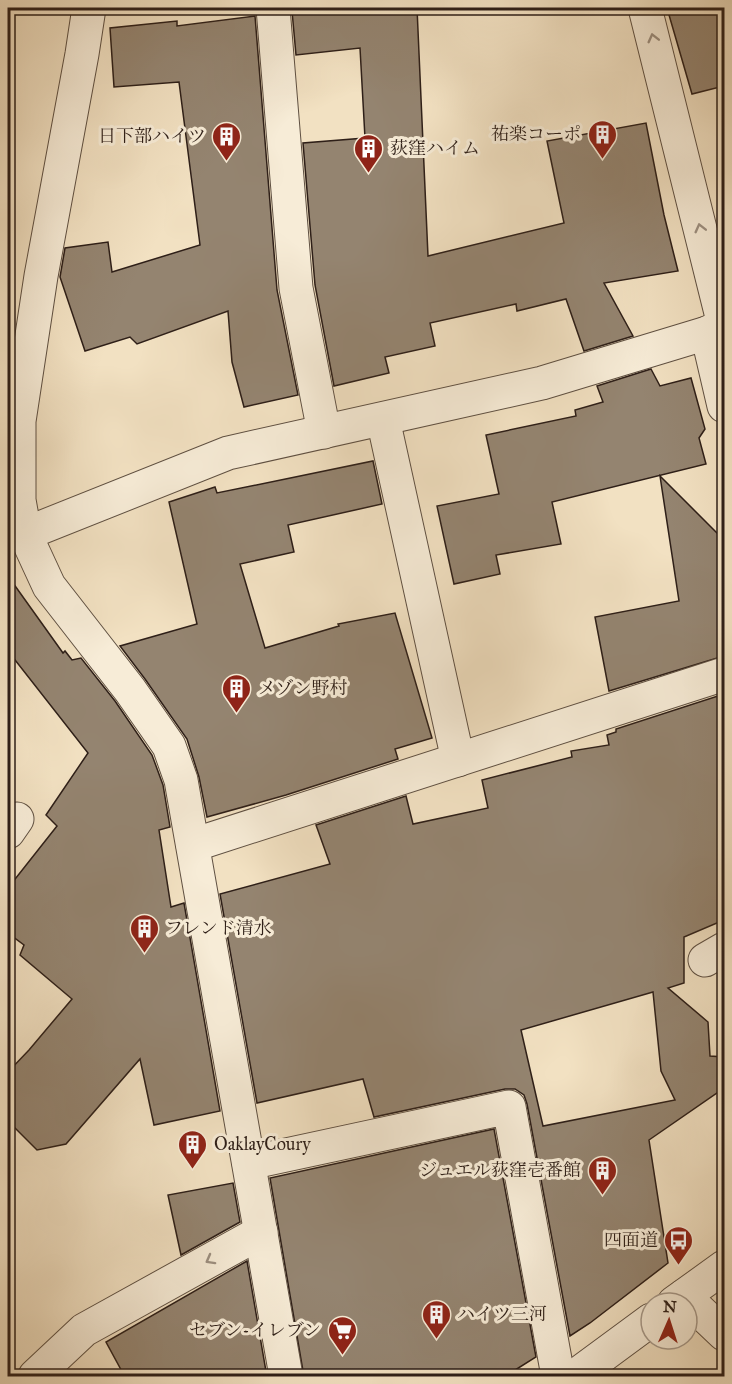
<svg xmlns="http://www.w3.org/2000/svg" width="732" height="1384" font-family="'IM FELL Great Primer','Noto Serif JP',serif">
	<rect width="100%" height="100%" fill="#f2e1c2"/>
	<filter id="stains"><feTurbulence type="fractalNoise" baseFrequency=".00333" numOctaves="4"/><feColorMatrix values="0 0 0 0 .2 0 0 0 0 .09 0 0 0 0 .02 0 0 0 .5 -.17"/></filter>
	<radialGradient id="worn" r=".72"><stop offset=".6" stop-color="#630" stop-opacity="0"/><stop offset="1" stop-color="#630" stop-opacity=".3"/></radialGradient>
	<g fill="#948470" stroke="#2e1f18" stroke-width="1.5" fill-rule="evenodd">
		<polygon points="298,8 417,8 428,256 564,223 547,141 646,123 664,215 678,271 604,283 633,336 584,351 566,299 517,311 516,304 430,323 435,346 385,357 389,373 334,386 315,285 303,143 365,138 360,48 296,55 292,11 298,10"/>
		<polygon points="667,8 724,8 724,86 692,94"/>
		<polygon points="255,16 277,290 298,395 244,407 232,362 228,311 137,344 130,337 85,351 60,277 65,248 108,242 112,272 200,245 179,82 114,87 110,28 177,21 177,26"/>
		<polygon points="651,369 660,386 691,378 705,429 699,438 706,464 552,502 561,544 496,555 500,574 454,584 437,506 499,494 486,435 576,416 575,410 603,402 597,386"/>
		<polygon points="373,461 382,504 288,525 294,552 240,564 265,648 339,626 338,624 395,613 432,738 395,749 398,759 286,795 207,817 199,777 187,739 145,679 120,646 197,624 169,502 215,487 217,493"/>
		<polygon points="660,476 724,540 724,656 609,691 595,617 679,601"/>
		<polygon points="8,576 63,653 65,651 72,660 81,658 115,701 152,755 163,785 170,827 159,830 171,907 184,903 220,1111 154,1125 140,1059 66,1144 37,1150 8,1121 8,1072 29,1050 72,999 20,955 24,945 8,933 8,888 57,826 46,815 88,753 8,651"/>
		<path d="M724 694V920L684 937V983L668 988 708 1022 710 1056 724 1057V1088L649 1140 668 1263 590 1323 570 1336 527 1104 524 1095 515 1089H505L374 1117 363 1079 257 1103 220 894 330 864 316 825 406 796 413 824 488 808 482 780 572 757 571 751 609 745 607 735 616 732V729ZM653 992 661 1071 675 1100 543 1126 521 1030Z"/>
		<polygon points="494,1129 536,1357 504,1377 304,1377 270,1178"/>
		<polygon points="233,1183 240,1222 181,1255 168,1195"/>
		<polygon points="247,1261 267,1377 125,1377 106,1342"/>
	</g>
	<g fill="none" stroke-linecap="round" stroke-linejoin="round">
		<defs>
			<g id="minor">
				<polyline points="89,8 82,54 41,276 19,421 19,500 25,534 49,586 130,690 169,746 181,780 286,1376"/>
				<polyline points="273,8 296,288 324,432"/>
				<polyline points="645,8 724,325"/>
				<polyline points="707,333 724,406"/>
				<polyline points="383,419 458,760"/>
				<polyline points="8,535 25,534 228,453 542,383 707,333 724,325"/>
				<polyline points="8,832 17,819"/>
				<polyline points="193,845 724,674"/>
				<polyline points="705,960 724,949"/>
				<polyline points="249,1163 509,1107 558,1376"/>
				<polyline points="684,1296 724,1334"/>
				<polyline points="674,1303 724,1267"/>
				<polyline points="35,1376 84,1330 261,1232"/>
				<polyline points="575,1376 651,1320"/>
			</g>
		</defs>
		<use href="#minor" stroke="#5f5042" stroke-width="35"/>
		<use href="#minor" stroke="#f7ecd7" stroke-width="33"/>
	</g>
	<defs><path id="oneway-chevron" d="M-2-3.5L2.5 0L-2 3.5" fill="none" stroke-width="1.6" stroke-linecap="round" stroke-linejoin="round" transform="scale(1.5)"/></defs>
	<g stroke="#9d9081">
		<use href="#oneway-chevron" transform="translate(653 38) rotate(-104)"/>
		<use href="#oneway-chevron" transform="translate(700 228) rotate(-104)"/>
		<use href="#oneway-chevron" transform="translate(210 1260) rotate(151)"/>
	</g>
	<defs>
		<symbol id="building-pin" viewBox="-11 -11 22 30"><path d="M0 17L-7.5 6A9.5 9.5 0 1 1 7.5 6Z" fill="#8f2418" stroke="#f7ecd7"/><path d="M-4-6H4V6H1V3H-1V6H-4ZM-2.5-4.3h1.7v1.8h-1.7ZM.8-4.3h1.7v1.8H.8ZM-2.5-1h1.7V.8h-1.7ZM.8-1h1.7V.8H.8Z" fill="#fff"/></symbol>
		<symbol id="bus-pin" viewBox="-11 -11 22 30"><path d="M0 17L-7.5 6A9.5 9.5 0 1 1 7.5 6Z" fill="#8f2418" stroke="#f7ecd7"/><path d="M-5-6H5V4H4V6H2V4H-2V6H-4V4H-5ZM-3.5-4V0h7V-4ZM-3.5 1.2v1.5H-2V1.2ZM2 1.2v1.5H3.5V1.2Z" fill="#fff"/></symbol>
		<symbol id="supermarket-pin" viewBox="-11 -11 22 30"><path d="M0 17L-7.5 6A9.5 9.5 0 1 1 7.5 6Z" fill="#8f2418" stroke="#f7ecd7"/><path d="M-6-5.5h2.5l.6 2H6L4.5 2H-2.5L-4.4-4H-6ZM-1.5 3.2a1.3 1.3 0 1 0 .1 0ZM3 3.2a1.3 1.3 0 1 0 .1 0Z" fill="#fff"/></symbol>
	</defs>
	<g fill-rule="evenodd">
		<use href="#building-pin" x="586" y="118" width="33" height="45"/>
		<use href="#building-pin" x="210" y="120" width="33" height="45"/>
		<use href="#building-pin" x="352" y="132" width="33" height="45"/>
		<use href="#building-pin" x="220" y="672" width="33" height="45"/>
		<use href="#building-pin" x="128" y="912" width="33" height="45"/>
		<use href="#building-pin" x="176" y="1128" width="33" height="45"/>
		<use href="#building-pin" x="586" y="1154" width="33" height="45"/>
		<use href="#bus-pin" x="662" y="1224" width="33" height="45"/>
		<use href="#building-pin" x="420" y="1298" width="33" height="45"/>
		<use href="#supermarket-pin" x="326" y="1314" width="33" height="45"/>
	</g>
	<g text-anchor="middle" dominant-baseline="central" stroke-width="6" stroke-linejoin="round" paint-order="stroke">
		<g font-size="18" fill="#2e1f18" stroke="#f7ecd7" text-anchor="end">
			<text x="581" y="134">祐楽コーポ</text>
			<text x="206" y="136">日下部ハイツ</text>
			<text x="390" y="148" text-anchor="start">荻窪ハイム</text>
			<text x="258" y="688" text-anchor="start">メゾン野村</text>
			<text x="165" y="928" text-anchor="start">フレンド清水</text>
			<text x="214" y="1144" text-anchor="start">OaklayCoury</text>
			<text x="581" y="1170">ジュエル荻窪壱番館</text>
			<text x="658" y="1240">四面道</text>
			<text x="457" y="1314" text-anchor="start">ハイツ三河</text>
			<text x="321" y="1330">セブン-イレブン</text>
		</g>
	</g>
	<rect width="732" height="1384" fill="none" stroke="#f2e1c2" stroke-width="30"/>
	<rect x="9" y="9" width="714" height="1366" fill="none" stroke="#2e1f18" stroke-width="3"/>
	<rect x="15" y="15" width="702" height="1354" fill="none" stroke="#2e1f18" stroke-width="1.5"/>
	<g transform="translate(669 1321) rotate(3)"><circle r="28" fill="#f7ecd7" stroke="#a79a8b" stroke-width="1.5"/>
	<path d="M0-4.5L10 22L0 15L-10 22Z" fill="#8f2418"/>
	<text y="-9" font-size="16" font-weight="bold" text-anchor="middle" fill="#2e1f18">N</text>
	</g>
	<rect width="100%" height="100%" filter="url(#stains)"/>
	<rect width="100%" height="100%" fill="url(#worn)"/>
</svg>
